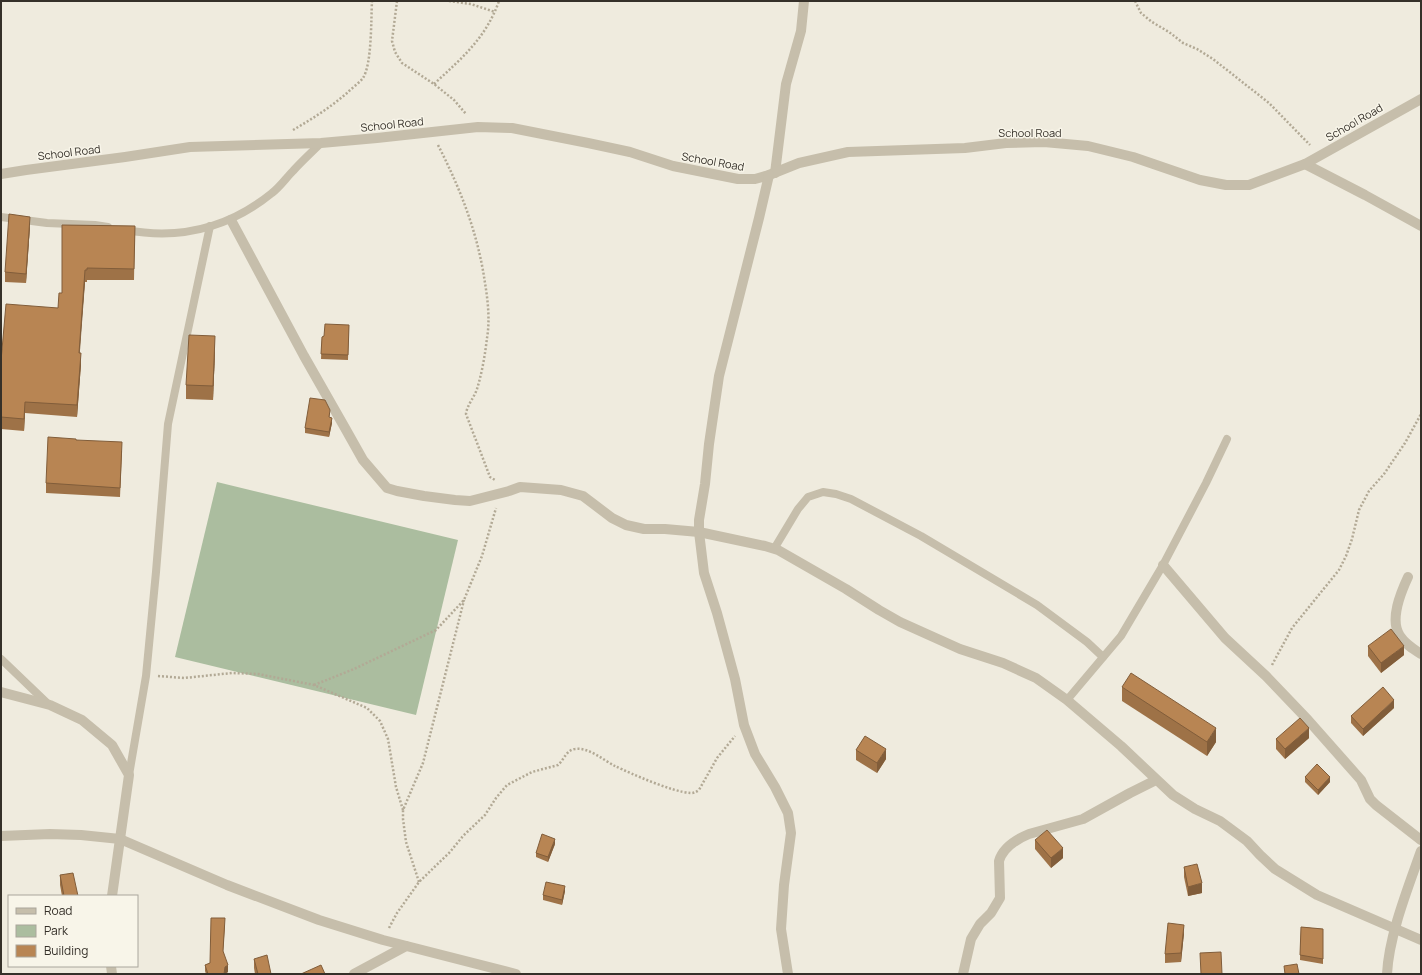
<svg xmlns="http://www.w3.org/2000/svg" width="1422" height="975" font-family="Manrope,sans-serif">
	<rect width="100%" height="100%" fill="#efebde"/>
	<polygon fill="#abbd9f" points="217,482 458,540 416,715 175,657"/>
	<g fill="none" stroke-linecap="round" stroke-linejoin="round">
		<g stroke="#b2a995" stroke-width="2.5" stroke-dasharray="2 2" stroke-linecap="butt">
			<polyline points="397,1 392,41 395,52 402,63 434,84 454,100 466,114"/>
			<polyline points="449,1 471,4 495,12"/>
			<polyline points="1135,1 1141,13 1152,22 1169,32 1183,43 1197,49 1213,59 1269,103 1310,145"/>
			<path d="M434 84C462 58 486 38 499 1"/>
			<path d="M293 130C312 119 331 107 347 93 352 88 359 83 363 78 372 64 371 19 372 1"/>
			<path d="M438 145C461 190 478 234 485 283 488 301 490 321 487 338 485 355 482 373 477 389 474 398 467 405 466 414L490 477 495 480"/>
			<polyline points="1272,665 1292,628 1339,570 1346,556 1352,539 1359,510 1369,491 1384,474 1405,443 1421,414"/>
			<polyline points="158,676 184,678 232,673 258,674 314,685 367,708 380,721 388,739 396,787 403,810"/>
			<polyline points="314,685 354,669 436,630 464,600 482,556 496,508"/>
			<polyline points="419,882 406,842 403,819 403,810 423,763 464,600"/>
			<path d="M389 928 397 913 419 882 450 852 463 836 485 815 496 798 507 785 532 772 558 765C564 760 566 750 575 749 589 747 603 760 615 766 632 774 672 792 691 793 694 793 696 792 699 790L717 758 735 736"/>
		</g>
		<g stroke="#c6beab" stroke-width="8">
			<polyline points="1,217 47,223 95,225 108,227"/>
			<path d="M126 230C180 240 229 228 272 193 280 187 286 178 293 171 302 161 312 152 321 143"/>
			<polyline points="774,549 798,509 808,497 823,492 836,494 851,499 921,536 1037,605 1087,642 1103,657"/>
			<polyline points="1,659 48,704"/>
			<polyline points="1067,700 1121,636 1163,565 1206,483 1227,439"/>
			<polyline points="129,775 146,676 156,572 168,424 210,226"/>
		</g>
		<g stroke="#c6beab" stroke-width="10">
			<polyline points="1305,164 1365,195 1421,226"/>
			<polyline points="775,173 786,84 801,31 804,1"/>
			<polyline points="1,174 26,170 125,157 190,147 321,143 377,138 478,127 512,128 588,143 630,152 673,166 738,179 755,179 769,175 799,163 848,152 965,148 1006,143 1044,142 1088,146 1133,157 1200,180 1226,185 1249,185 1305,164 1421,99"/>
			<polyline points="769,175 759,218 719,376 709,444 705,484 699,520 699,532 704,573 717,613 735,679 744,725 755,754 775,787 788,813 791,833 784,885 781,929 788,974"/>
			<polyline points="231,220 304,356 345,428 363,460 387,488 397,491 424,496 455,500 470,501 509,491 520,487 561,490 583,496 612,518 626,525 644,529 665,529 699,532 765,546 778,550 846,589 879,610 900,622 960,649 1003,663 1036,678 1067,700 1121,746 1173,795 1195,809 1220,821 1247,841 1260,855 1275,869 1317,895 1421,940"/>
			<polyline points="1163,565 1225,638 1266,676 1308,720 1361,780 1370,799 1376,805 1421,840"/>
			<path d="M1408 577C1401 592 1389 620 1400 636 1405 644 1413 649 1421 654"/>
			<polyline points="1,692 50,705 82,720 112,745 129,775 112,896"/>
			<polyline points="1,836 50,834 81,835 120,839 227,885 319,920 383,940 516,974"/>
			<polyline points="111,966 112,974"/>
			<polyline points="354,974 406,946"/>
			<path d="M963 974 971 939 980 924 991 913 1000 898 999 861C1003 847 1017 839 1029 834L1083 819 1130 793 1156 780"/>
			<path d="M1387 974C1389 935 1408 888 1421 851"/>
		</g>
	</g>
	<g fill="#9e7247">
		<polygon points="62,225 135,226 134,280 87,280 87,282 85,282 79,353 81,364 77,417 25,413 24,431 1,429 1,361 58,308 62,293"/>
		<polygon points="30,226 26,283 5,282 5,272"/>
		<polygon points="349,325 348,360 321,359 322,337 324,336"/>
		<polygon points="215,351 213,400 186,399 186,385"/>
		<polygon points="330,414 329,417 332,423 329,437 305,433 305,428"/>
		<polygon points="76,440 122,451 120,497 46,493 46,483"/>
		<polygon points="1368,646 1404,655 1381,673 1368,656"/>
		<polygon points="1122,687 1216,742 1207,756 1122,701"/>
		<polygon points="1394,708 1363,736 1351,723 1351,716"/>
		<polygon points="1309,738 1285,759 1276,749 1276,739"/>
		<polygon points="856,750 886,759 877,773 856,760"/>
		<polygon points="1305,777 1330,782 1318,795 1305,782"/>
		<polygon points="1035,840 1063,858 1051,868 1035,849"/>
		<polygon points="555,844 548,862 536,857 536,853"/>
		<polygon points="1184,867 1202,893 1188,896 1184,877"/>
		<polygon points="60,875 78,896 62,896 60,885"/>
		<polygon points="565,891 562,905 543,900 543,895"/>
		<polygon points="225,925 223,952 228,972 225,974 206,974 205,971 205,965 210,963"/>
		<polygon points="1301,927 1323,929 1323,964 1300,960"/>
		<polygon points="1184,933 1181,962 1165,963 1165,954"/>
		<polygon points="254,959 271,974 255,974 254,968"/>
	</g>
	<g fill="#815d3a">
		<polygon points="30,217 30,226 26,283 26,274"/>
		<polygon points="85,270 85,282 79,364 79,353"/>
		<polygon points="215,336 215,351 213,400 213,386"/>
		<polygon points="81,353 81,364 77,417 77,405"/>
		<polygon points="25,402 25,413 24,431 24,419"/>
		<polygon points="332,418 332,423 329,437 329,432"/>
		<polygon points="1404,646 1404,655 1381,673 1381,663"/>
		<polygon points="1394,700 1394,708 1363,736 1363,729"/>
		<polygon points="1216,728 1216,742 1207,756 1207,742"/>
		<polygon points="1309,728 1309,738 1285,759 1285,749"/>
		<polygon points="886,749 886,759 877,773 877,763"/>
		<polygon points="1330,777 1330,782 1318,795 1318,790"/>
		<polygon points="555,839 555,844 548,862 548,857"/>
		<polygon points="1063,848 1063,858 1051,868 1051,858"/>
		<polygon points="1202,883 1202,893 1188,896 1188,887"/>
		<polygon points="565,886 565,891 562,905 562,900"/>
		<polygon points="1184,925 1184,933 1181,962 1181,953"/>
		<polygon points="228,965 228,972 224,974 225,967"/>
	</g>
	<g fill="#b88553" stroke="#815d3a">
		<polygon points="9,214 30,217 26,274 5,272"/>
		<polygon points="62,225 135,226 134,269 87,268 87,270 85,270 79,353 81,353 77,405 25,402 24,419 1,417 1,361 6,304 58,308 59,293 62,293"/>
		<polygon points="325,324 349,325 348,355 321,354 322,337 324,336"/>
		<polygon points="189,335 215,336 213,386 186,385"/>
		<polygon points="310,398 325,400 330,410 329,417 332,418 329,432 305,428"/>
		<polygon points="48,437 76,439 76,440 122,442 120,488 46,483"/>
		<polygon points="1391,629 1404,646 1381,663 1368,646"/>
		<polygon points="1131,673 1216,728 1207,742 1122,687"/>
		<polygon points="1383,687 1394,700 1363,729 1351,716"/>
		<polygon points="1300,718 1309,728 1285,749 1276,739"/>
		<polygon points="865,736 886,749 877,763 856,750"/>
		<polygon points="1317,764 1330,777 1318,790 1305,777"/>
		<polygon points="1047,830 1063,848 1051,858 1035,840"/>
		<polygon points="542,834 555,839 548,857 536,853"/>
		<polygon points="1197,864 1202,883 1188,887 1184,867"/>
		<polygon points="73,873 78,896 64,896 60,875"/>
		<polygon points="546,882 565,886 562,900 543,895"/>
		<polygon points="211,918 225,918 223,951 228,965 225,967 224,974 208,974 205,965 210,963"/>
		<polygon points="1168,923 1184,925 1181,953 1165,954"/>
		<polygon points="1301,927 1323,929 1323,959 1300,955"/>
		<polygon points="1221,952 1222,974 1201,974 1200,953"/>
		<polygon points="267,955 271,974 258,974 254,959"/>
		<polygon points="1297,964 1299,974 1285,974 1284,966"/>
		<polygon points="321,965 325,974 301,974"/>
	</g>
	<g text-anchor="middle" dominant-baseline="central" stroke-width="3" stroke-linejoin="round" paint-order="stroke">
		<g font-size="11" fill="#353029" stroke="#f8f5e9">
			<text transform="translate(1354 122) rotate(-30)">School Road</text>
			<text transform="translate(392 124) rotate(-6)">School Road</text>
			<text x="1030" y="132">School Road</text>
			<text transform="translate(69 152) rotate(-7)">School Road</text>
			<text transform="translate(713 161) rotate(10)">School Road</text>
		</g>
	</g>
	<rect width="1422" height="975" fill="none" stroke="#353029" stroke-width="4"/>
	<rect x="8" y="895" width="130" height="72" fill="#f8f5e9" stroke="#aaa69c"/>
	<rect x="16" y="908" width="20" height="6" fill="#c6beab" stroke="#aaa69c"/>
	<text x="44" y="915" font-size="12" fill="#353029">Road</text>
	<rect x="16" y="925" width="20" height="12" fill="#abbd9f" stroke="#aaa69c"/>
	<text x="44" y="935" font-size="12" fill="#353029">Park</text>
	<rect x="16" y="945" width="20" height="12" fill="#b88553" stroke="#aaa69c"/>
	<text x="44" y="955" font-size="12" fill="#353029">Building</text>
</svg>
